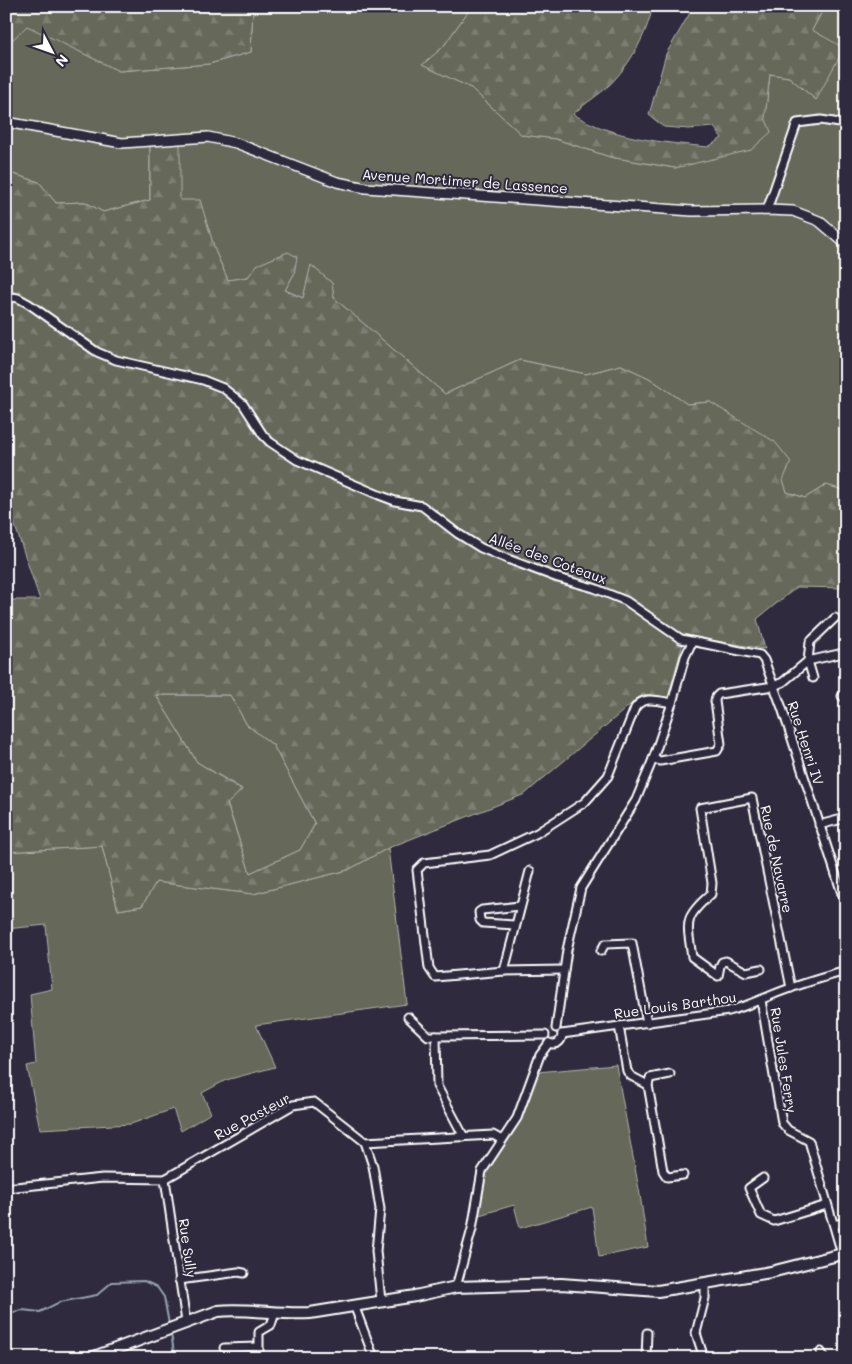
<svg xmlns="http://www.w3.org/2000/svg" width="852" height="1364" font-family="Mali,sans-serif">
	<defs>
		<pattern id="forest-firs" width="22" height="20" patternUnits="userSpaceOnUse" patternTransform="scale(1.25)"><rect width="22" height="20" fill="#66685a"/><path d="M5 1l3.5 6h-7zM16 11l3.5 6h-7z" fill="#7d7f73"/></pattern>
	</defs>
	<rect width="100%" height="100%" fill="#2f2a3d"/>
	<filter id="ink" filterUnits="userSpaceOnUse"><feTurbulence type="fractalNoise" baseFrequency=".02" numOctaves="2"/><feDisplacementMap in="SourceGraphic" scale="10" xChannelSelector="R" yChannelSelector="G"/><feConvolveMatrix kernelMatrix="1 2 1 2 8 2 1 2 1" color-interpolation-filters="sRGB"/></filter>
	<g filter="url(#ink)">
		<g fill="#66685a" stroke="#b2b4ac">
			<polygon points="253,6 355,6 361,9 367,6 472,6 443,47 423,65 471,88 522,135 556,139 610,157 675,168 765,117 770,74 789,77 816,100 812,30 824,8 820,6 846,6 846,491 826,485 805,498 787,492 782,480 710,402 687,404 649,378 621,365 586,374 520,360 445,394 334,298 332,283 312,266 303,298 285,290 294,274 257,265 248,277 228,280 216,253 180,200 150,147 150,200 103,212 85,202 56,203 39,182 6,172 6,46 27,25 119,71 209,64 251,52"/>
			<polygon points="156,695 230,695 247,725 273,745 315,824 300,850 250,873 227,803 242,789 197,762"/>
			<polygon points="102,846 118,910 142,906 156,882 253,894 348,870 388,848 407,1004 256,1025 275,1067 226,1080 202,1093 211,1113 181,1131 173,1109 131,1124 40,1129 27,1066 36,1064 30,994 52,989 46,925 6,929 6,852"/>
			<polygon points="616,1065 640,1195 648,1247 599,1257 592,1207 520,1228 514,1205 476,1216 483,1172 516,1128 537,1072"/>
		</g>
		<g fill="url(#forest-firs)" stroke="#b2b4ac" fill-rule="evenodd">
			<polygon points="6,6 253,6 251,52 209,64 119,71 27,26 6,46"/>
			<path d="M472 6H653C646 37 628 69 604 90 594 98 583 105 573 114 614 139 661 142 708 147L722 138 714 127 689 129 664 127 649 115 666 54 694 6H820L824 8 812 30 844 48 816 100 789 77 770 74 765 117 771 132 751 150 675 168 610 157 556 139 522 135 471 88 422 65 443 47Z"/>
			<path d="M180 143V200H200L216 253 228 280 248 277 257 265 288 252 297 257 294 274 285 290 303 298 311 265 332 283 334 298 445 394 520 360 586 374 621 365 649 378 687 404 710 402 775 442 791 462 783 480 787 492 805 498 826 485 846 491V588L797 587 757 619 765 649 685 636 668 697 643 694 525 794 388 848 348 870 253 894 156 882 142 906 118 910 102 846 6 852V600H40L11 514 6 512V172L39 182 56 203 85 202 103 212 150 200V146ZM156 695H230L247 725 273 745 315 824 300 850 250 873 227 804 242 790 197 762Z"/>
		</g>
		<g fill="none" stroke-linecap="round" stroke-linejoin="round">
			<g stroke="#96a2b0" stroke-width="2">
				<polyline points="6,1314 22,1310 40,1312 60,1302 97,1295 112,1282 144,1281 157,1287 164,1297 169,1324"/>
				<polyline points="171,1334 175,1358"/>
			</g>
			<defs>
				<g id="minor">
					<polyline points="767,210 797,123 821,120 846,124"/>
					<polyline points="6,296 18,298 29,304 97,352 116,360 203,380 223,388 243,404 263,435 270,442 297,460 379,495 395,501 422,506 457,533 481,548 505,558 558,578 594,588 626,601 681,639 760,655 764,660 782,708 846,906"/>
					<polyline points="813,678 808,661 810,642 835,618"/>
					<polyline points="842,696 846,699"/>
					<polyline points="653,759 660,761 717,751 721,744 715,701 716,697 719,694 774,686 783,682 808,661 843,653 846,654"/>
					<polyline points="819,825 846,818"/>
					<polyline points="515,925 483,923 480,920 479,912 482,910 520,906"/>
					<polyline points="601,951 605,944 632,943 647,1023"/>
					<path d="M761 969 746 972 726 961 722 962 720 966 718 976 692 957C687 922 683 918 711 894L712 883 700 808 752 798 791 988"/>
					<path d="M564 970 504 971 435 977 429 968 417 870 424 863 490 855 537 833 585 802 608 776 635 708C643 695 659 701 672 703"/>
					<polyline points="504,971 530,871"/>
					<polyline points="761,1000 782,1123 788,1130 809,1141 842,1254"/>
					<polyline points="408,1017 428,1036 436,1036"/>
					<polyline points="619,1026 627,1071 631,1076 648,1085 663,1171 667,1177 683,1175"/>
					<polyline points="556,1028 567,950 581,888 636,800 653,759 672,703 685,657 692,642"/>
					<path d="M562 1034 729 1011C744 1007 757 1001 772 995 796 985 821 978 846 971"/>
					<path d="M549 1043C556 1046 562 1042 562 1034"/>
					<polyline points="648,1085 650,1078 670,1074"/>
					<polyline points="464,1137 437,1086 436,1036 545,1035"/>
					<polyline points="365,1142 373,1166 380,1209 376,1251 381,1301"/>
					<polyline points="763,1178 749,1188 761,1215 774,1221 827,1205"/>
					<polyline points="165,1179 186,1322"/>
					<polyline points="6,1188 103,1178 165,1179 293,1105 314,1102 365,1142 493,1135 502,1140"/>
					<polyline points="834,1225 846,1222"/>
					<polyline points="179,1280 238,1272 244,1273"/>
					<polyline points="456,1287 472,1229 482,1171 517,1118 540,1055 549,1043"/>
					<polyline points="354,1305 374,1358"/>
					<polyline points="224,1348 258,1347"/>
					<polyline points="821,1352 825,1358"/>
					<polyline points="259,1358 259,1332 271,1325 275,1313"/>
					<polyline points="646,1358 647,1333"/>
					<polyline points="704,1358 696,1333 705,1298 705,1283"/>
				</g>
				<polyline id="tertiary" points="6,122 122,143 208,137 236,143 337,182 366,188 692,211 767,210 793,211 819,221 846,244"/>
				<path id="secondary" d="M91 1358 218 1311C249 1308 279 1315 310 1313L415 1296 456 1287 561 1284 658 1291 771 1272 846 1253"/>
			</defs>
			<use href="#minor" stroke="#fff" stroke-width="11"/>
			<use href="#tertiary" stroke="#fff" stroke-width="12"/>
			<use href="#secondary" stroke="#fff" stroke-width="14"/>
			<use href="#minor" stroke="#2f2a3d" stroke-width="7"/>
			<use href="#tertiary" stroke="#2f2a3d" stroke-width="9"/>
			<use href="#secondary" stroke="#2f2a3d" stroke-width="10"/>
		</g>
	</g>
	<g text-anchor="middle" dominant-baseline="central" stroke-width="4" stroke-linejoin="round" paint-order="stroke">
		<g font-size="14" fill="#fff" stroke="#2f2a3d">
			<text transform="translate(465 181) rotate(4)">Avenue Mortimer de Lassence</text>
			<text transform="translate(548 558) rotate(20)">Allée des Coteaux</text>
			<text transform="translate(806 743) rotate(72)">Rue Henri IV</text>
			<text transform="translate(777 859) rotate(78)">Rue de Navarre</text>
			<text transform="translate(675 1005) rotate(-8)">Rue Louis Barthou</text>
			<text transform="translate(784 1060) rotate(81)">Rue Jules Ferry</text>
			<text transform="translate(252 1116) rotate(-28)">Rue Pasteur</text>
			<text transform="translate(188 1248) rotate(82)">Rue Sully</text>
		</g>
	</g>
	<rect width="852" height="1364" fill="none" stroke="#2f2a3d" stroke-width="25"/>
	<rect x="12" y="12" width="827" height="1339" fill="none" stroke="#fff" stroke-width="2" filter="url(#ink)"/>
	<g transform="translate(52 52) rotate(131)" stroke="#2f2a3d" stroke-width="4" paint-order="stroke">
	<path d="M0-4L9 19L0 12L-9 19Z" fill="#ffffff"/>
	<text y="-8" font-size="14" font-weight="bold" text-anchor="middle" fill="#ffffff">N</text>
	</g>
</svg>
